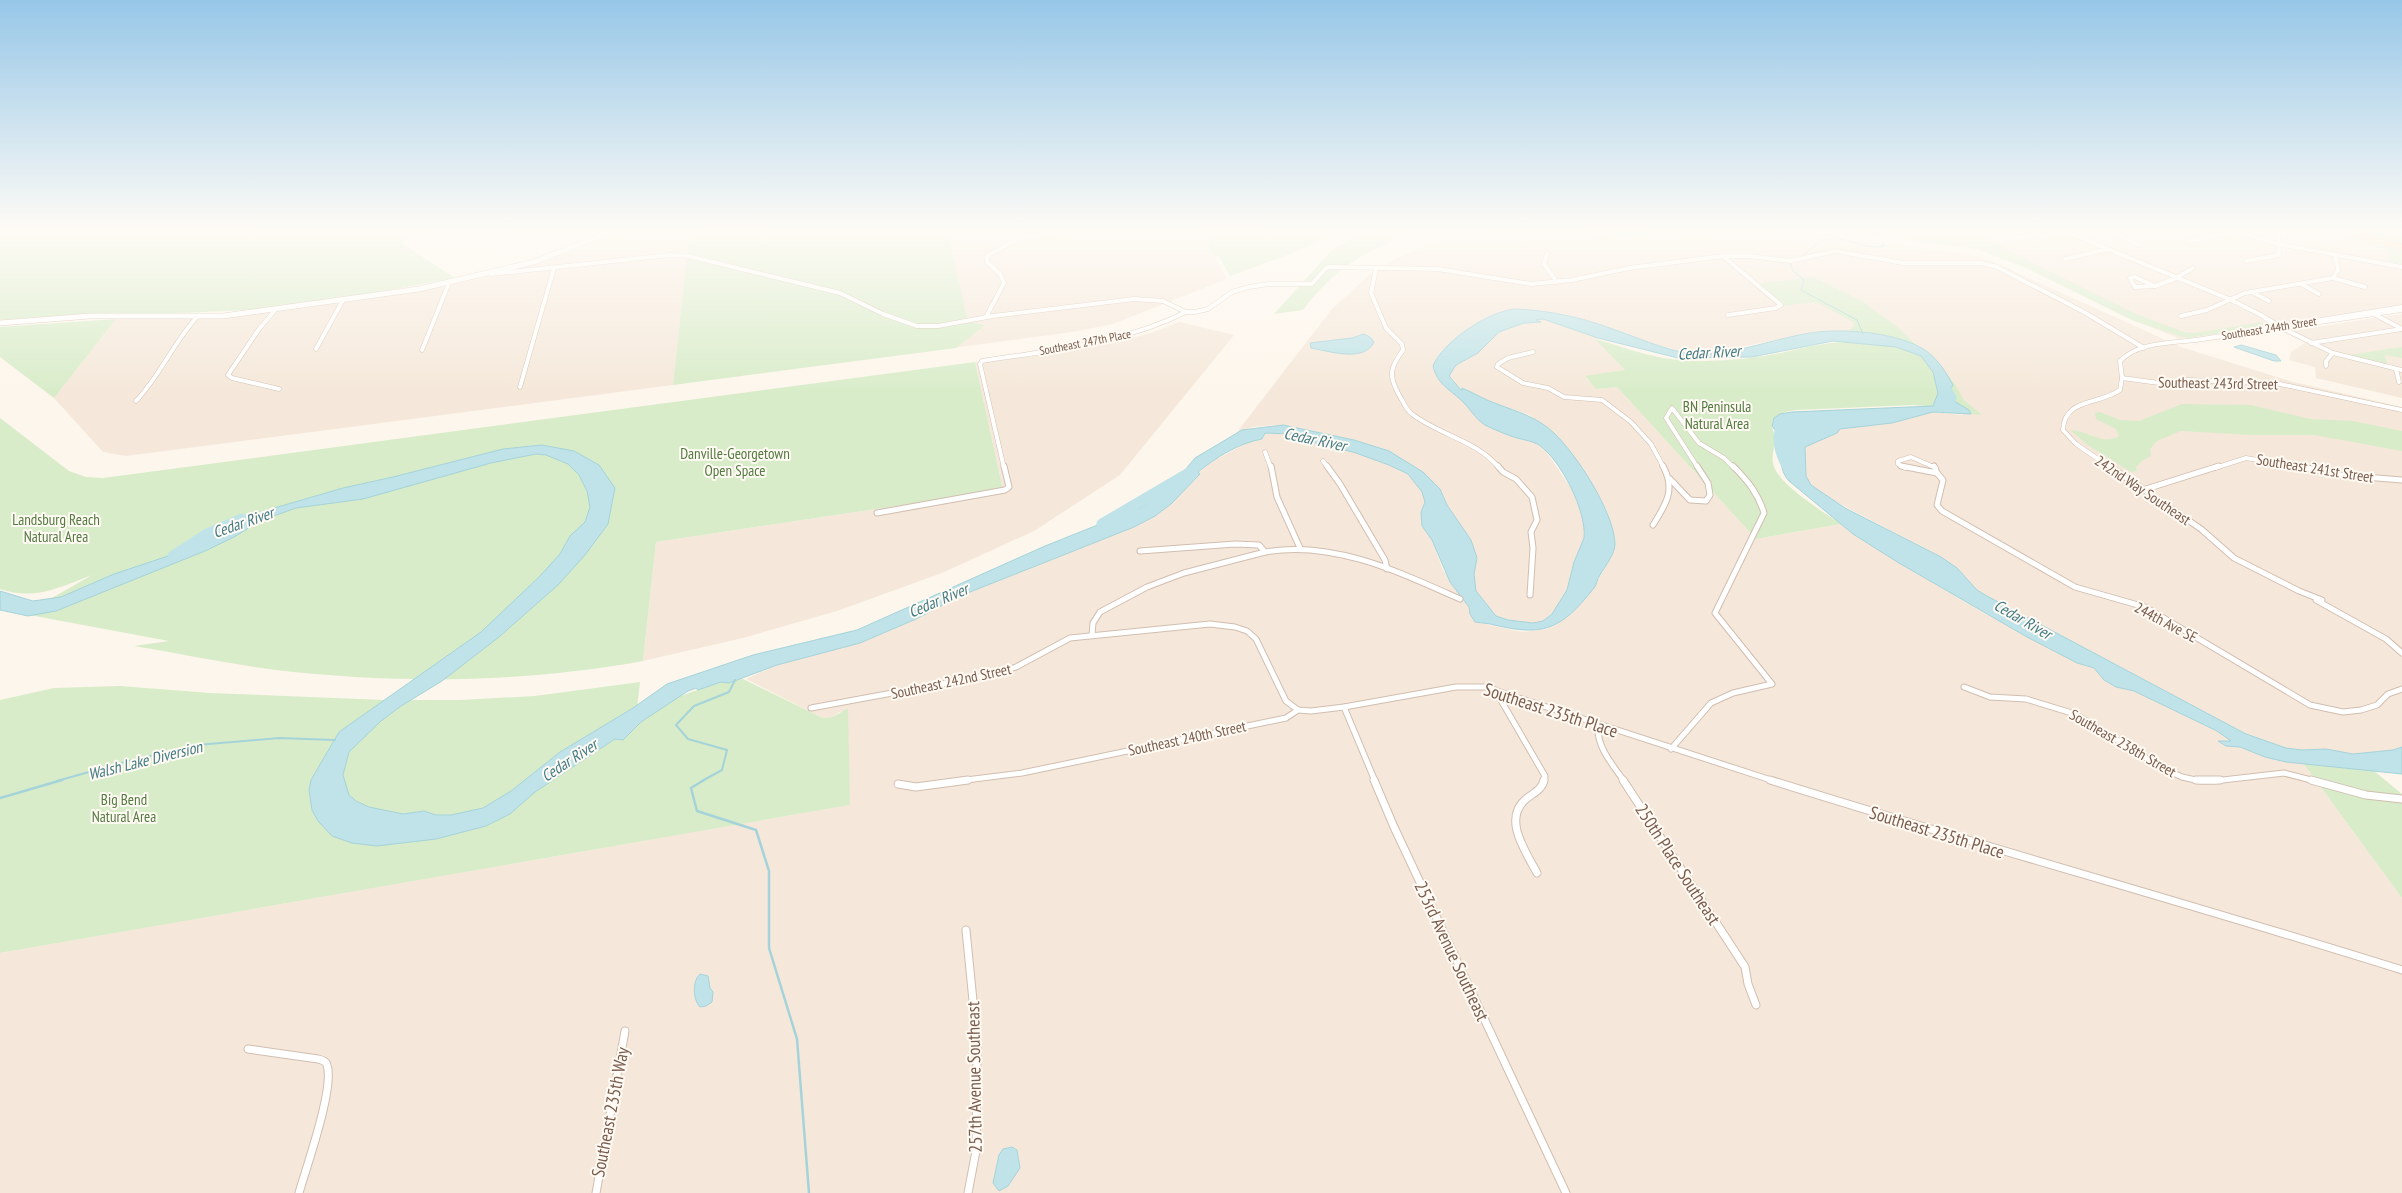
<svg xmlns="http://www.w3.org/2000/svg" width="2402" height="1193" font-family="'PT Sans Narrow',sans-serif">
	<rect width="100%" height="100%" fill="#fdf6ec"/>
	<g fill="#f5e8da">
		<polygon points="630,228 690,228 673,385 126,456 103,452 54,398 116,319 223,318 412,292 478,279 525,267 579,249"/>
		<polygon points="1199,228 1227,279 1113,324 1072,332 921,352 945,229"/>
		<polygon points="1490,228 1580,228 1594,241 1666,232 1693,235 1711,232 1707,228 1756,228 1967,254 1992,261 2181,347 2293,382 2402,407 2402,747 2393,750 2353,754 2326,749 2302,750 2286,748 2246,734 1987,596 1977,590 1957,568 1941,557 1823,495 1811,485 1806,476 1805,447 1810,443 1816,442 1840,429 1892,423 1933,412 1963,415 1964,408 1946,372 1926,350 1907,342 1859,332 1812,333 1720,351 1690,353 1653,344 1584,321 1515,309 1503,311 1480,321 1443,349 1436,358 1443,386 1463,401 1475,417 1514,437 1533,442 1545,450 1571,488 1582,515 1585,529 1584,538 1574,562 1567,590 1557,609 1543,621 1533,623 1508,620 1496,616 1476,591 1474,574 1476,566 1475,552 1469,537 1447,505 1440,489 1423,472 1389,451 1354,440 1314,431 1275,425 1253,427 1237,432 1332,309 1369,275 1395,259 1439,240"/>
		<polygon points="1928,228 2313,228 2392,247 2402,266 2402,306 2180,339 2121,315 2031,268"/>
		<polygon points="2402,314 2402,398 2316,378 2315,367 2289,360 2291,352 2305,343 2283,332"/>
		<polygon points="1543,319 1598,338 1596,339 1625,370 1585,377 1597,389 1617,387 1756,539 1841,524 1899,563 1982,612 2077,663 2094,668 2124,689 2134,691 2217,731 2232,741 2219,741 2226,746 2240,747 2265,757 2286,762 2303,763 2402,898 2402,1193 0,1193 0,953 849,805 841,711 833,717 823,718 746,679 777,665 860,643 916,619 960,596 1155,516 1194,481 1199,474 1198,473 1209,463 1253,440 1262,439 1265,433 1291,434 1318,444 1353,452 1389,465 1408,474 1422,492 1425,502 1421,512 1422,526 1432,540 1443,570 1469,607 1470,614 1475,622 1522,632 1547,629 1556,625 1571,614 1593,590 1614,551 1613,534 1607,511 1594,487 1553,432 1529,415 1494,403 1472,393 1463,391 1449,376 1456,365 1478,353 1499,332 1524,323 1535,323 1535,321"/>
		<polygon points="1179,322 1234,335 1120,475 1034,531 942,573 837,611 743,638 643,661 656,542 1003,490 975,362 1117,342 1154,332"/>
	</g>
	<g fill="#d8ecc9">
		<path d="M0 228H433L401 243 455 278C386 290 316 306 246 310 164 315 82 313 0 320Z"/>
		<polygon points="690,228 963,228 947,230 968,322 985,325 956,348 673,385"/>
		<polygon points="1199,228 1348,228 1295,252 1230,276 1219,256 1215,257"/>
		<path d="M1377 228H1430C1376 244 1337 264 1303 310L1274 314 1334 248Z"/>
		<polygon points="1580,228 1637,228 1666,232 1593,241"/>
		<polygon points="1821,228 1986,228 1974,230 2009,251 2136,314 2184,332 2195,333 2263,322 2263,326 2189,338 2183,337 2134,321 2026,268 1977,249"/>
		<polygon points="2308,228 2323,228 2402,250 2402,266 2388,262 2389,251"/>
		<polygon points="2344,228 2402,228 2402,244"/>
		<path d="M1813 277 1862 301 1895 325 1942 369 1955 384 1964 400 1982 415 1931 410 1925 406 1914 405 1796 410C1787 412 1772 413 1772 425 1772 429 1774 433 1775 436 1776 445 1771 455 1773 463 1776 484 1824 512 1841 524L1756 539 1617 387 1596 389 1585 376 1625 370 1595 339C1615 344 1634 352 1654 356 1685 364 1732 361 1764 356 1791 352 1819 342 1847 342L1848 332 1854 326 1853 322 1816 302 1781 306 1754 284Z"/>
		<polygon points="116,319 54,398 0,357 0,327"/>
		<polygon points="2402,347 2402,358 2385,355 2387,364 2348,355"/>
		<path d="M975 362 1003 490 656 542 643 661C522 683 398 684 276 670 229 664 182 654 134 646L169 641 24 614 92 575C61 587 34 601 0 589V418L69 471 86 477 103 478Z"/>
		<path d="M2182 404 2251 405 2310 419 2353 421 2402 431V451L2314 435H2250L2181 431 2157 441 2150 449 2151 456 2142 461 2136 467 2137 471 2131 472 2089 446 2070 430C2087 430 2102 446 2119 436L2116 429 2096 419 2095 413 2100 412 2120 420 2139 421Z"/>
		<polygon points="743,679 823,718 833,717 848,708 850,805 0,953 0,700 54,688 120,686 210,693 385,700 460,700 535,696 640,682 637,709 668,701 723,680"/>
		<polygon points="2303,763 2374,771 2402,794 2402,898"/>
	</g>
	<g fill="#bfe3e8" stroke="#a5d3da">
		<path d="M1515 309C1548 310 1585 318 1615 330 1639 338 1662 349 1687 353 1726 358 1772 339 1810 333 1842 328 1897 332 1925 350 1937 358 1946 372 1953 385L1949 391V398L1969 410 1971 414 1933 412 1892 423 1840 429 1837 433 1805 447 1806 476 1811 485 1845 508 1941 557 1957 568 1977 590 1987 596 2246 734 2286 748 2302 750 2326 749 2353 754 2393 750 2402 747V774L2286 762 2265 757 2240 747 2226 746 2218 741H2231L2217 731 2134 691 2116 687 2104 680 2094 668 2077 663 2027 637 1899 563 1853 534 1789 481C1778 469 1781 453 1782 439L1772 426 1774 418 1780 414 1792 412 1933 406 1938 393 1933 372 1921 356 1896 347 1833 341 1752 357 1678 358 1598 338 1543 319 1536 320 1541 322 1524 323 1499 332 1478 353 1456 365 1449 376 1462 391V388C1474 393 1485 400 1497 404 1518 412 1537 417 1554 433 1577 455 1614 512 1615 544 1615 554 1605 566 1600 575 1597 579 1597 584 1594 588 1560 631 1543 637 1490 624 1485 623 1480 623 1475 622L1470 614 1469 607 1450 582 1432 540 1422 526 1421 512 1425 502 1422 492 1408 474 1389 465 1353 452 1318 444 1291 434 1265 433 1262 439C1239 443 1215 458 1198 472L1200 474 1171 504 1155 516 1134 527 960 596 916 619 860 643 777 665 729 683 721 682 698 690 696 688 688 691 641 722 623 740 615 739 535 792 510 814 486 826 436 839 377 846 352 843 332 836 318 821 312 810 309 790 311 780 339 732 481 632 539 577 560 554 570 536 585 522 590 507 587 491 579 475 568 464 546 455 536 454 491 463 363 499 296 508 260 521 234 537 205 551 56 611 28 616 0 610V591L33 601 61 597 114 574 171 555 213 535 240 518 343 488 393 477 503 449 542 445 574 451 599 465 615 488 608 524 585 555 558 585 499 637 442 681 401 706 381 721 349 752 343 775 349 795 356 801 369 807 403 814 424 811 436 815H451L483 808 511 791 560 752 633 708 667 684 753 655 857 630 1045 546 1140 508 1170 488 1195 458 1242 430 1283 425 1354 440 1389 451 1423 472 1440 489 1447 505 1471 540 1477 558 1474 574 1476 591 1496 616 1508 620 1533 623 1543 621 1552 614 1567 590 1574 562 1584 538C1587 512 1561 460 1539 445 1532 441 1525 440 1517 438 1507 435 1495 430 1485 425 1475 419 1470 408 1461 400 1449 389 1437 384 1433 366 1442 342 1489 311 1515 309Z"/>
		<path d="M1364 334 1370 337 1374 342C1364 363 1329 351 1311 348L1310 343 1352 338Z"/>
		<polygon points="2241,345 2276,355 2281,361 2274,361 2234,347"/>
		<path d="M700 974 708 976 710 988 713 992 712 1002 706 1006 700 1007C693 1000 692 981 700 974Z"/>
		<polygon points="1012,1147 1017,1150 1020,1168 1008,1186 999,1191 993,1183 999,1155 1003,1149"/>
	</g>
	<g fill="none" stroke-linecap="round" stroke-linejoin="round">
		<g stroke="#a5d3da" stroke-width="1">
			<polyline points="1875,228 1880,238"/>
			<path d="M1802 256C1810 251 1816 242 1825 240 1845 234 1863 251 1884 246L1882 241"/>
			<polyline points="1790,263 1793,271 1804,280 1801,290 1857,320 1863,334"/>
		</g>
		<g stroke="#a5d3da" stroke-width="2">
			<polyline points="57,781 121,763 197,745 279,738 335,740"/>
			<polyline points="702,781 722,770 727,750 688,739 676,725 694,706 729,692 735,680"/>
		</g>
		<g stroke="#a5d3da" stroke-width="2.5">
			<polyline points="704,780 691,788 697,811 756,830 769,871 769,948 797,1039 809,1193"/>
			<polyline points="0,798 62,780"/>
		</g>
		<g stroke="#bfe3e8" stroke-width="9">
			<polyline points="1940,408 1949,404 1952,398 1942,380"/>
			<path d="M1784 421C1774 434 1778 450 1785 464"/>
		</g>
		<g stroke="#bfe3e8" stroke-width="11">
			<polyline points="1102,524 1189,473"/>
			<polyline points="173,556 207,534 242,519"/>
		</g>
		<defs>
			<g id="minor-far2">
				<polyline points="2057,228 2229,299 2261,315"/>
				<polyline points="2105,228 2139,245"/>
				<polyline points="2224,228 2278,244 2402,267"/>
				<polyline points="2018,238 2051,235 2080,228"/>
				<polyline points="2189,241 2235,232"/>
				<polyline points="1547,253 1544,264 1557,282"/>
				<polyline points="1724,257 1781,305 1776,308 1728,315"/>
				<polyline points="2065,259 2108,249"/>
				<polyline points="2246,261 2279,255 2278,234 2284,232"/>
				<path d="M1376 269 1371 293 1386 328 1402 344 1403 350C1390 368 1388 375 1399 395 1403 401 1406 410 1412 414 1439 435 1478 441 1499 468"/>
				<polyline points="491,274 670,255 688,256 840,293 883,314 917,326 938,326 993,316 1134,299 1163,301 1186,312 1195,312 1208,309 1232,292 1249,287 1268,284 1312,284 1326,268 1331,267 1438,269 1531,284 1572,280 1629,268 1724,256 1749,256 1791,261 1835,251 1903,263 1982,263 1997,267 2084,312 2144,348"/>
				<polygon points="2135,277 2155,286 2135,287 2130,278"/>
				<polyline points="2333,278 2365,287"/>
				<polyline points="2301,284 2319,294"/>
				<polyline points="2155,286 2174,279 2193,268"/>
				<polyline points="2252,292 2269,301"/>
				<polyline points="2402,307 2196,340 2402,310"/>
				<polyline points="276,309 259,329 228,375 232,378 279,389"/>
				<polyline points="2374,314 2402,329"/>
				<polyline points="2181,316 2207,310 2245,293 2333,278 2338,270 2335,255"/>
				<polyline points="986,317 1004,283 1000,274 987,262 987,257 990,254 1020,238 1076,228"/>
				<polyline points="2279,326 2261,315 2274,324 2333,353 2402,370"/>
				<polyline points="2311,343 2402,329"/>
				<polyline points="316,349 343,300"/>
				<polyline points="422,350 449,283"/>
				<polyline points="1533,352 1508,358 1498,364 1497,367 1523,383 1548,388 1564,397 1602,400 1631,422 1651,444 1664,468"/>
				<polyline points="2326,366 2326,361 2333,353"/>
				<polyline points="2396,369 2399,382"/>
				<polyline points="2122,378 2159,383 2189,380 2280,384 2402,410"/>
				<polyline points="520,387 554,268"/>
				<path d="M136 401C160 376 173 343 197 317"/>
				<polyline points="1265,452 1271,468"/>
				<polyline points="1323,461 1328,468"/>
				<path d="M1004 468 980 364 982 361C1052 350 1122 344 1186 312"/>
				<polyline points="1698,468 1666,418 1672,408 1699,443 1724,458 1734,468"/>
				<polyline points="1905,468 1898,464 1898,461 1911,457 1936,468"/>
				<path d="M2111 468 2076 444 2063 430C2064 398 2099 405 2120 390L2122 378 2120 361C2138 342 2171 343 2196 340"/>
				<polyline points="2215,468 2246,458 2304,468"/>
			</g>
			<g id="minor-far1">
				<polyline points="1271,466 1277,497 1300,548"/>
				<polyline points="1327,466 1340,484 1385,560 1387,569"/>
				<polyline points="1498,466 1503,472 1516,479 1532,497 1537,520 1531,532 1533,548 1530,595"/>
				<polyline points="1901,466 1937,473"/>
				<polyline points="1934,466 1937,473"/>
				<polyline points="2109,466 2201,529 2234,558 2299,591 2322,600"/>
				<polyline points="2298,466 2340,475 2402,480"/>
				<polyline points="1937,473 1943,480 1937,505 1942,511 2075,587 2145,607 2310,705 2343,712 2361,710 2377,705 2388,694 2402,689"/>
				<polyline points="1670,479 1690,500 1706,501 1710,495 1708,483 1697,466"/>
				<polyline points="2143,490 2219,466"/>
				<polyline points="877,513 1005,490 1009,487 1004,466"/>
				<path d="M1653 525C1666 504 1676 490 1663 466"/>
				<path d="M1140 551 1235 544 1259 545 1265 552C1333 540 1399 572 1460 599"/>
				<polyline points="2316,600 2386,639 2402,653"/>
				<polyline points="1092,635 1093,623 1100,612 1147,587 1184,573 1265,552"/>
				<polyline points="1964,687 1990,697 2026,699 2075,714 2164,769 2182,777 2200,781 2214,781 2284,773 2315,781"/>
				<polyline points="1495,690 1545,776 1544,781"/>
				<polyline points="1344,707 1375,781"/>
				<polyline points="811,708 995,674 1016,667 1070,638 1210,624 1235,627 1247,631 1256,639 1286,701 1298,710 1311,711 1344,707 1456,687 1485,687 1774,781"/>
				<path d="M1598 725C1596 746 1612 764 1624 781"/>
				<path d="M1671 749 1711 703 1733 693 1772 684 1715 613 1764 513C1758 493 1747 480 1733 466"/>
				<polyline points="958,781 1022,773 1286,718 1298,710"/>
			</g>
			<g id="minor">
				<polyline points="1374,780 1394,827 1566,1193"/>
				<polyline points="1623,780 1745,967 1748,984 1756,1005"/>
				<path d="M1770 780C1980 846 2192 904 2402 970"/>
				<polyline points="2196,780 2220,780"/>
				<polyline points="2311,780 2366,795 2402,799"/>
				<polyline points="898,784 916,787 968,780"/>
				<path d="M1537 873C1526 852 1502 819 1526 799 1533 793 1542 790 1544 780"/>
				<polyline points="966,930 977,1041 976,1151 968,1193"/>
				<path d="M248 1049 318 1059C322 1060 326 1061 327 1065 335 1087 306 1168 299 1193"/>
				<polyline points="596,1193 625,1031"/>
			</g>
			<polyline id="tertiary" points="0,323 90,316 223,316 419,289 534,262 621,228"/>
			<polyline id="primary" points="2336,228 2402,247"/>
		</defs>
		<use href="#minor-far2" stroke="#d1beb0" stroke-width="5"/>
		<use href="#minor-far1" stroke="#d1beb0" stroke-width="7"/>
		<use href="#minor" stroke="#d1beb0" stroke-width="9"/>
		<use href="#tertiary" stroke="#d1beb0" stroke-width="6"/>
		<use href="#primary" stroke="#dad1cd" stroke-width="7"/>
		<use href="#minor-far2" stroke="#fff" stroke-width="4"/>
		<use href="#minor-far1" stroke="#fff" stroke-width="5"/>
		<use href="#minor" stroke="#fff" stroke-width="7"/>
		<use href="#tertiary" stroke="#fff" stroke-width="5"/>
		<use href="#primary" stroke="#fbd9a5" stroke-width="5.5"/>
	</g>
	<linearGradient id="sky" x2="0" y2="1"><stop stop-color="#97c7e8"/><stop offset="0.58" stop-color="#fefbf6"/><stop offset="1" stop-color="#fefbf6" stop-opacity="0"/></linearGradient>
	<rect width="2402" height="395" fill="url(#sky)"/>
	<g text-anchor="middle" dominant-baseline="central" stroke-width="4" stroke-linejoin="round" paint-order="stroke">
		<g font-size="12" fill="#7a5c4d" stroke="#fffaf3">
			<text transform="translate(2269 328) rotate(-9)">Southeast 244th Street</text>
			<text transform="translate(1085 342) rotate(-11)">Southeast 247th Place</text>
		</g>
		<g font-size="15" fill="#7a5c4d" stroke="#fffaf3">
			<text transform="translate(2218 383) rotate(1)">Southeast 243rd Street</text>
			<text transform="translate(2315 468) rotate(9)">Southeast 241st Street</text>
			<text transform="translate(2143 490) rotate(34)">242nd Way Southeast</text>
			<text transform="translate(2166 622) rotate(28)">244th Ave SE</text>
			<text transform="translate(951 681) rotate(-12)">Southeast 242nd Street</text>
			<text transform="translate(1187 738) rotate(-12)">Southeast 240th Street</text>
			<text transform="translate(2123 743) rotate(30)">Southeast 238th Street</text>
		</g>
		<g font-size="15" fill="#537a41" stroke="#fffaf3">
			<text x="1717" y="406">BN Peninsula<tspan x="1717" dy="17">Natural Area</tspan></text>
			<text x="735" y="453">Danville-Georgetown<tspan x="735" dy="17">Open Space</tspan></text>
			<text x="56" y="519">Landsburg Reach<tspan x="56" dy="17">Natural Area</tspan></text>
			<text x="124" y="799">Big Bend<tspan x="124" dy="17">Natural Area</tspan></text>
		</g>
		<g font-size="16" font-style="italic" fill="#437c86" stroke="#fffaf3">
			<text transform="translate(1709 352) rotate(-3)">Cedar River</text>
			<text transform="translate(1315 439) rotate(12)">Cedar River</text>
			<text transform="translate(243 522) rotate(-19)">Cedar River</text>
			<text transform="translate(938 600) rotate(-23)">Cedar River</text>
			<text transform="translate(2023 619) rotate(30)">Cedar River</text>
			<text transform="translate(145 760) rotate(-14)">Walsh Lake Diversion</text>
			<text transform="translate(569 760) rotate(-33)">Cedar River</text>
		</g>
		<g font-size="18" fill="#7a5c4d" stroke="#fffaf3">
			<text transform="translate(1551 710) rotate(18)">Southeast 235th Place</text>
			<text transform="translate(1937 832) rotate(17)">Southeast 235th Place</text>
			<text transform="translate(1678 864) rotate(57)">250th Place Southeast</text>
			<text transform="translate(1452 951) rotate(65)">253rd Avenue Southeast</text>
			<text transform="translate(974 1077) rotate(-91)">257th Avenue Southeast</text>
			<text transform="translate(610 1112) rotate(-79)">Southeast 235th Way</text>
		</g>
	</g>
</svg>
